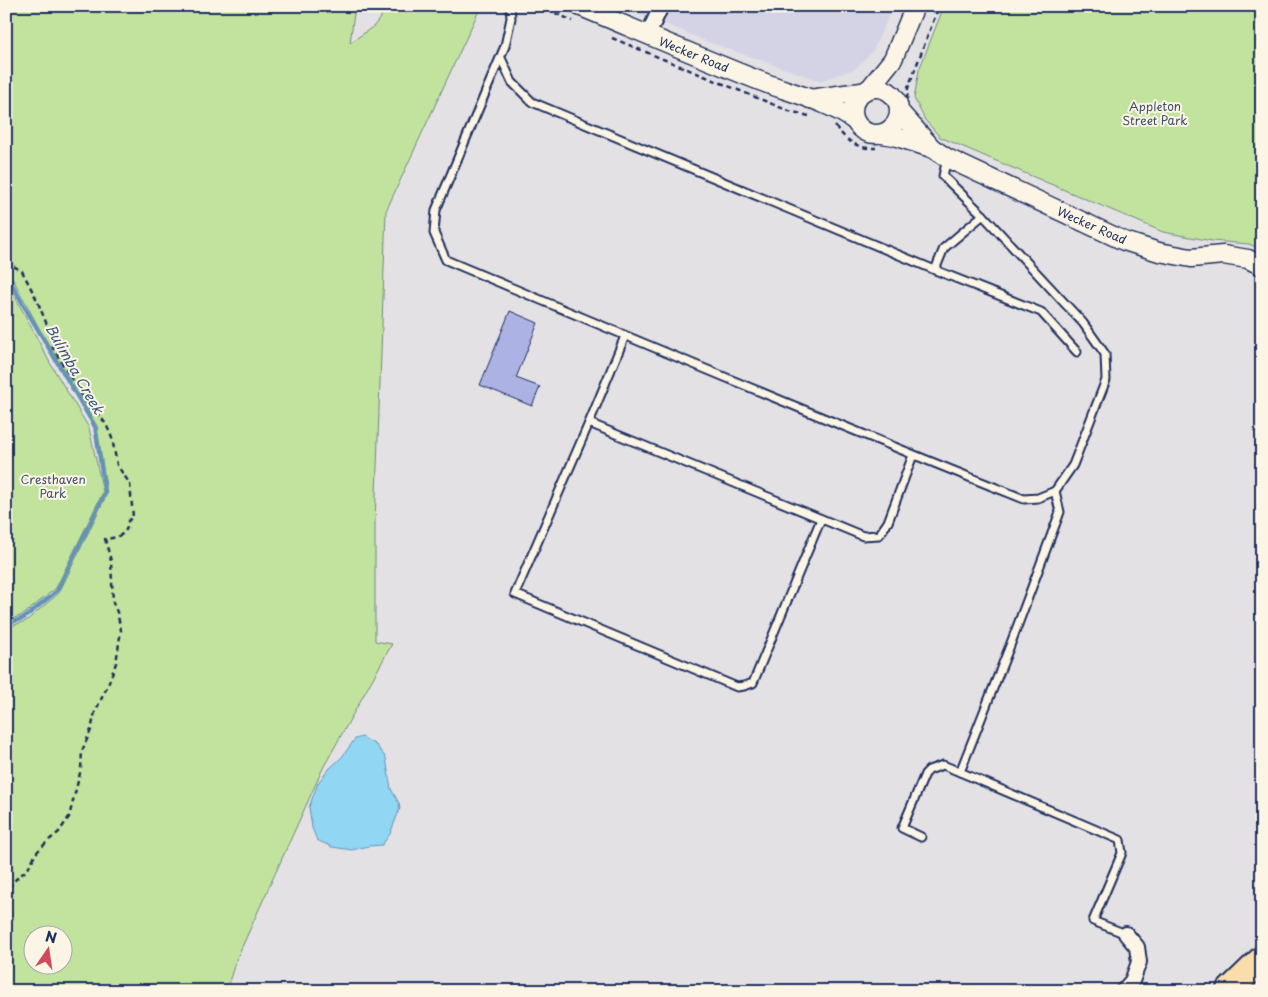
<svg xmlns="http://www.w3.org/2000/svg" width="1268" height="997" font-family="'Playpen Sans',sans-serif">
	<rect width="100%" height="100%" fill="#e4e1e5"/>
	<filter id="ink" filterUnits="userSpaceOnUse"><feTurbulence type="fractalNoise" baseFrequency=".02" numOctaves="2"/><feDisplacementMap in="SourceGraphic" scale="10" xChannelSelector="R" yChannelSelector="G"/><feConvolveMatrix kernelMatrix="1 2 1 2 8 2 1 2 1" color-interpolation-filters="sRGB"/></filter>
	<g filter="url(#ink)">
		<polygon fill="#d3d3e5" points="623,6 893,6 873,51 855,69 820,81 708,42"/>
		<g fill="#c1e39d" stroke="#6e897e" fill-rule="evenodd">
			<path d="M6 6H355L350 43 374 26 389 6H481L386 211 375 524V641L392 644 323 768 236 960 226 991H6V628L26 621 59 593 107 494 97 426 39 328 6 266ZM32 934H62V964H32Z"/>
			<polygon points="944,6 1262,6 1262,250 1249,244 1212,241 1163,232 940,137 925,120 914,98 919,70"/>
			<polygon points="6,279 50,363 89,428 103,492 56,588 23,615 6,621"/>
		</g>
		<polygon fill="#91d6f3" stroke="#6293b7" points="362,737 376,745 386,758 391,789 399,803 400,808 390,834 382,845 369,846 352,850 332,847 317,840 312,828 309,807 318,783 329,769 342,757 355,739"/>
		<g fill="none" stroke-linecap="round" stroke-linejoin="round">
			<polyline stroke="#6293b7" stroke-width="4" points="6,273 24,306 95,427 105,493 57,591 24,618 6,624"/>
		</g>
		<polygon fill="#acb3e4" stroke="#1b2f5e" points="510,311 538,323 516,378 540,387 532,406 480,385"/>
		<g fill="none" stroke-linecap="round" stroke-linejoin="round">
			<defs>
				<g id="service">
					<path d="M510 6 511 18 505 46 436 210 434 233 446 260C638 341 830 422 1024 499L1038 498 1055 491 1073 465 1106 380 1105 354 1083 323 983 215 943 176 947 159"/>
					<polyline points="501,58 512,82 532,102 935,270 944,248 983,215"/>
					<polyline points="935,270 1041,312 1077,352"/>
					<polyline points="625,336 589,423 515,594 737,687 744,686 753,683 821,519"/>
					<polyline points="589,423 863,536 879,535 888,522 913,455"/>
					<polyline points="1055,491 1060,512 1011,643 960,772 1120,840 1122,853 1093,921 1126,934"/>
					<polyline points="921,837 902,828 925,774 929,770 943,765 960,772"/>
				</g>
				<g id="minor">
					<polyline points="648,35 661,6"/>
					<polyline points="1123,991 1132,981 1139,962 1137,947 1126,934"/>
				</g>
				<g id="tertiary">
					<path d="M579 6C639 31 699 57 760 81 791 93 828 101 855 121"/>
					<circle cx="876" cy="111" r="23"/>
					<polyline points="869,89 893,59 915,6"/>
					<polyline points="810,99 845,94 862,92"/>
					<polyline points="900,112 932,148 947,158 1124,241 1159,252 1191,258 1223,255 1248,259 1262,266"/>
					<polyline points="882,134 894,136 931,148"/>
				</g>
				<polyline id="motorway" points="1229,991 1262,959"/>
			</defs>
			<use href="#service" stroke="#1b2f5e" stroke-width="11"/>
			<use href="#minor" stroke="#1b2f5e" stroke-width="18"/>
			<use href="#tertiary" stroke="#1b2f5e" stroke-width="21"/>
			<use href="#motorway" stroke="#1b2f5e" stroke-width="29"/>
			<g stroke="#1b2f5e" stroke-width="2.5" stroke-dasharray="5 4" stroke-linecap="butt">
				<polyline points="539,6 573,21"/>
				<polyline points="612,38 789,111 809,116"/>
				<polyline points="907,99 908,88 939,6"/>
				<path d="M835 126C847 141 856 149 876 148"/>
				<path d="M6 262 22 271 37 300 49 330 53 348 90 409 98 414 106 424 112 438 117 465 130 484 133 517 128 521C128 535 117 538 105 539L111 561 113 603 117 612 121 630 116 663 108 685 95 712 91 730 82 751 81 769 69 817 59 832 49 840 36 853 28 869 16 879 6 891"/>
			</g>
			<use href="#service" stroke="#fcf5e5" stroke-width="7"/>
			<use href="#minor" stroke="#fcf5e5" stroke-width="14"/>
			<use href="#tertiary" stroke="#fcf5e5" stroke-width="18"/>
			<use href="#motorway" stroke="#fbddab" stroke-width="25"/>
		</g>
	</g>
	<g text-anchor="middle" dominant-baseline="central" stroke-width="4" stroke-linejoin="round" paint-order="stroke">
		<g font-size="12" fill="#1b2f5e" stroke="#fcf5e5">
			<text transform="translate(694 54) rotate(22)">Wecker Road</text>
			<text transform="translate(1092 225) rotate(24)">Wecker Road</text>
		</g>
		<g font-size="12" fill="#3c536b" stroke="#fcf5e5">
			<text x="1155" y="106">Appleton<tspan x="1155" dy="14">Street Park</tspan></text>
			<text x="53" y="479">Cresthaven<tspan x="53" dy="14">Park</tspan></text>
		</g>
		<g font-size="14" font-style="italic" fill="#385983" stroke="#fcf5e5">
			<text transform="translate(75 369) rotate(60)">Bulimba Creek</text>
		</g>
	</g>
	<rect width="1268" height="997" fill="none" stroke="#fcf5e5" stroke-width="25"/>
	<rect x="12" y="12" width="1243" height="972" fill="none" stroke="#1b2f5e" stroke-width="2" filter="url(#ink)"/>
	<g transform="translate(48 950) rotate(13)"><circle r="24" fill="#fcf5e5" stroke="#a2a6af"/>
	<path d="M0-4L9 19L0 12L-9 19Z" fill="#d1495b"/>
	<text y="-8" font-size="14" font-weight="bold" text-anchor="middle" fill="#1b2f5e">N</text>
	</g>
</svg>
